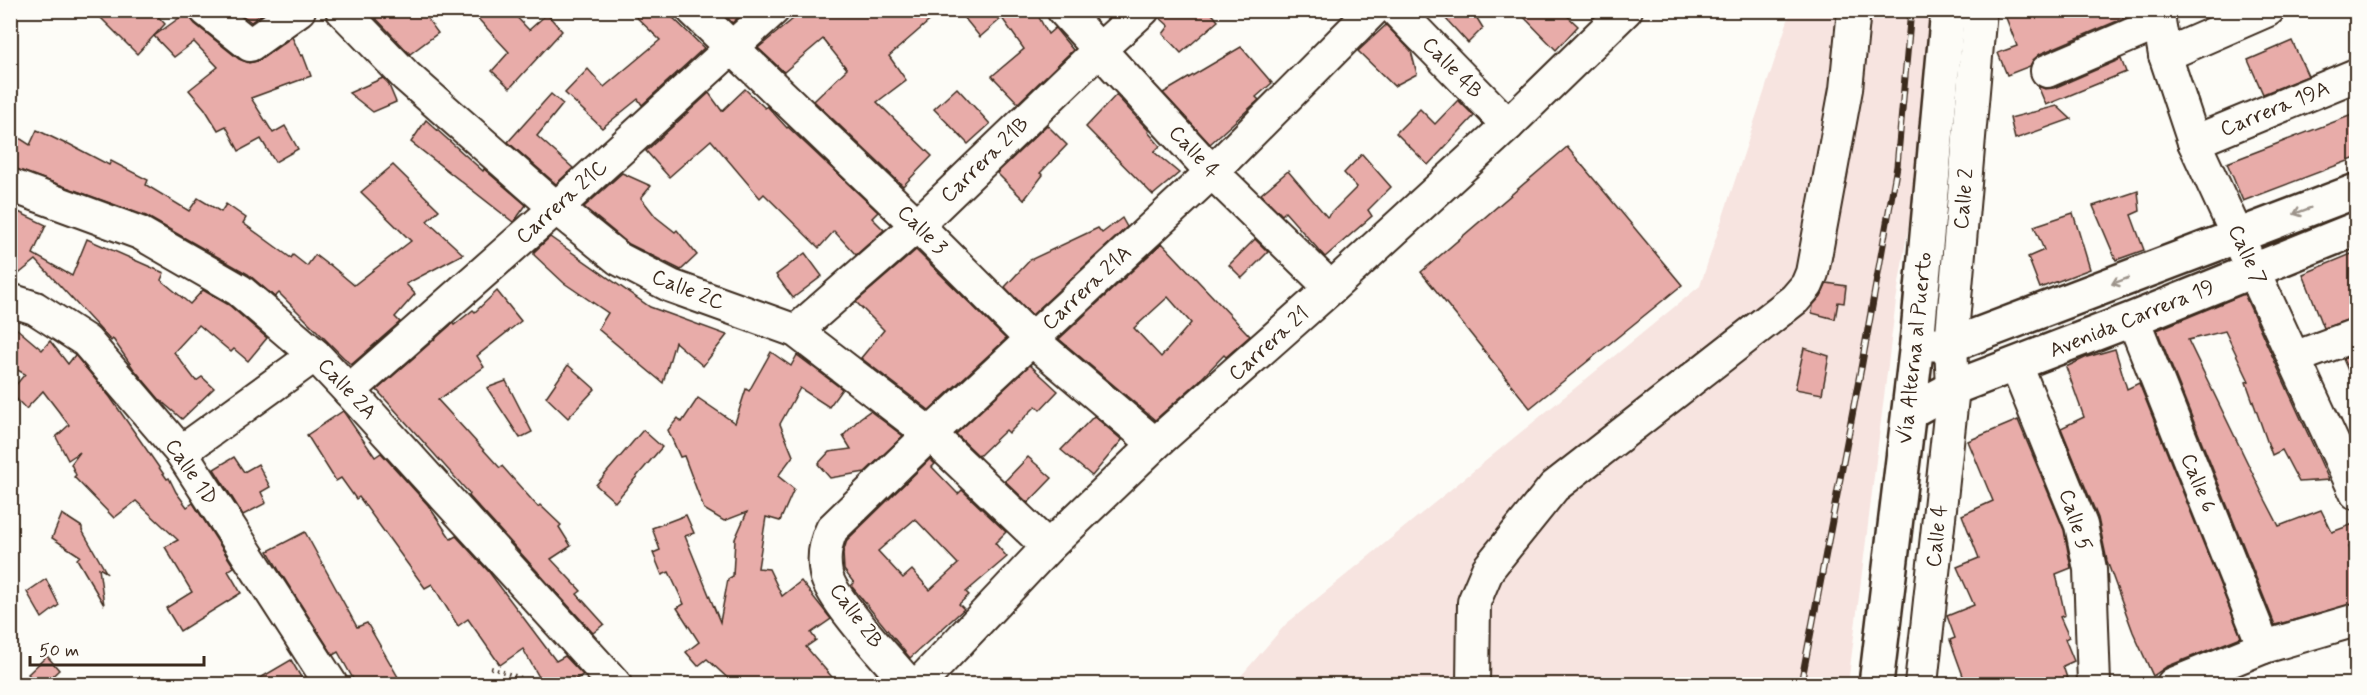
<svg xmlns="http://www.w3.org/2000/svg" width="2367" height="695" font-family="Mynerve,sans-serif">
	<rect width="100%" height="100%" fill="#fdfcf7"/>
	<filter id="ink" filterUnits="userSpaceOnUse"><feTurbulence type="fractalNoise" baseFrequency=".0167" numOctaves="2"/><feDisplacementMap in="SourceGraphic" scale="12" xChannelSelector="R" yChannelSelector="G"/><feConvolveMatrix kernelMatrix="1 2 1 2 8 2 1 2 1" color-interpolation-filters="sRGB"/></filter>
	<g filter="url(#ink)">
		<polygon fill="#f7e4e0" points="1791,11 1935,11 1928,109 1896,301 1848,684 1234,684 1286,624 1700,286"/>
		<g fill="#e8aca9" stroke="#3b2a1e" stroke-width="1.5" fill-rule="evenodd">
			<polygon points="93,10 152,10 165,24 137,54"/>
			<polygon points="236,10 267,10 251,22"/>
			<polygon points="368,10 421,10 438,33 410,54"/>
			<polygon points="470,10 510,10 529,30 547,14 562,31 510,88 492,71 509,52"/>
			<polygon points="629,10 665,10 704,48 642,105 638,99 602,128 565,93 588,69 604,87 660,40"/>
			<polygon points="722,10 746,10 732,23"/>
			<polygon points="804,10 942,10 889,56 906,80 877,102 932,156 903,186 814,101 847,69 823,39 784,72 758,48"/>
			<polygon points="958,10 1035,10 1048,34 1055,28 1073,50 1018,103 992,76 1024,49 1002,18 980,37"/>
			<polygon points="1160,10 1209,10 1218,21 1181,53 1163,34 1169,26 1159,17"/>
			<polygon points="1454,10 1472,10 1483,28 1468,43 1446,19"/>
			<polygon points="1517,10 1561,10 1578,26 1556,50"/>
			<polygon points="2003,10 2134,10 2136,13 2040,54 2033,60 2030,66 2007,75 1998,53 2017,46"/>
			<polygon points="189,11 190,17 195,24 239,59 249,63 260,60 292,37 301,56 303,55 311,76 251,98 273,133 285,126 298,149 275,162 261,139 239,151 226,126 218,130 205,109 189,90 218,67 194,42 174,57 154,36"/>
			<polygon points="1386,25 1411,51 1417,74 1394,86 1358,51"/>
			<polygon points="2292,41 2308,76 2263,94 2248,60"/>
			<polygon points="1241,47 1272,83 1256,97 1259,100 1252,106 1210,144 1163,93"/>
			<polygon points="2121,59 2126,72 2046,105 2038,86 2045,89 2054,88"/>
			<polygon points="383,78 388,83 396,102 373,112 349,93"/>
			<polygon points="957,88 990,124 968,144 934,109"/>
			<polygon points="745,89 765,108 767,106 787,128 788,127 878,212 872,218 884,230 856,255 834,231 819,248 764,194 760,198 711,140 669,177 646,151 709,93 722,111"/>
			<polygon points="551,94 563,104 537,136 573,168 556,184 508,142"/>
			<polygon points="1116,95 1149,131 1148,132 1160,146 1154,152 1179,173 1153,195 1086,127"/>
			<polygon points="1458,100 1474,116 1428,165 1396,133 1420,109 1435,124"/>
			<polygon points="2057,106 2071,119 2015,139 2010,118"/>
			<polygon points="2352,115 2356,126 2356,158 2243,201 2227,163"/>
			<polygon points="426,120 483,171 484,169 526,205 516,219 513,222 411,142"/>
			<polygon points="1047,125 1067,145 1040,173 1043,175 1024,200 997,173"/>
			<polygon points="37,130 66,144 67,143 109,165 111,161 148,180 146,185 189,211 198,198 221,212 226,204 246,218 243,223 291,258 293,255 307,266 315,255 328,265 329,264 354,285 411,241 361,192 393,165 439,210 427,221 463,254 406,284 415,294 395,317 400,322 351,365 279,293 275,297 248,274 146,216 10,167 10,132 30,145"/>
			<polygon points="1567,147 1682,285 1530,408 1421,272"/>
			<polygon points="1362,154 1391,187 1368,210 1372,216 1325,257 1285,212 1282,215 1261,194 1288,171 1327,217 1357,187 1344,173"/>
			<polygon points="622,173 651,186 641,198 656,217 675,232 677,230 697,255 681,270 629,244 584,207"/>
			<polygon points="2138,191 2140,211 2131,215 2144,250 2116,260 2093,206"/>
			<polygon points="10,208 46,225 33,254 72,276 87,239 164,273 161,280 190,304 203,290 208,293 229,305 267,338 248,361 234,349 231,352 199,325 174,352 196,381 202,377 214,388 182,419 160,400 133,368 113,339 111,341 36,260 10,281"/>
			<polygon points="2073,213 2090,269 2040,288 2028,257 2044,250 2034,226"/>
			<polygon points="1122,218 1127,227 1032,315 1005,287 1030,260 1098,228 1102,233"/>
			<polygon points="550,237 650,307 727,335 703,366 675,342 663,383 598,329 608,313 564,283 534,255 534,252"/>
			<polygon points="1255,239 1268,252 1242,278 1229,265"/>
			<path d="M1162 243 1250 336 1226 357 1224 355 1199 381 1155 420 1059 339ZM1168 297 1191 323 1161 357 1134 328Z"/>
			<polygon points="916,250 1006,339 929,410 861,358 884,330 856,302"/>
			<polygon points="2356,252 2356,317 2324,328 2303,274"/>
			<polygon points="805,253 822,276 793,298 776,275"/>
			<polygon points="1827,283 1846,286 1844,303 1838,302 1835,319 1812,313 1813,305 1821,296"/>
			<polygon points="497,291 521,321 477,356 484,367 438,400 500,468 502,466 538,507 540,505 561,525 559,527 571,546 551,559 581,591 577,594 604,624 593,633 469,496 470,494 377,390 453,323 454,325 473,310 475,312"/>
			<polygon points="2244,294 2329,480 2299,482 2282,450 2272,455 2246,382 2249,381 2225,331 2188,340 2266,501 2279,526 2321,510 2332,532 2356,523 2356,544 2349,547 2356,567 2356,603 2275,625 2157,330"/>
			<polygon points="10,323 42,350 50,341 68,364 75,355 110,397 167,479 169,478 176,492 187,507 193,503 234,567 228,571 241,593 180,631 166,608 192,592 165,547 178,540 136,501 114,518 74,477 76,475 71,464 80,452 68,460 56,437 69,425 43,391 26,409 10,392 25,374 10,366"/>
			<polygon points="1804,348 1829,356 1822,394 1795,389"/>
			<polygon points="2115,349 2127,389 2139,383 2241,637 2166,667 2153,676 2133,632 2107,561 2098,518 2061,428 2084,417 2066,367 2087,357"/>
			<polygon points="771,352 791,366 797,355 842,389 829,407 800,388 780,424 793,456 778,476 794,489 780,521 766,517 758,568 769,569 782,596 801,581 831,619 811,633 816,640 806,647 838,684 734,684 707,659 698,666 686,652 699,642 677,608 684,604 669,572 662,575 653,553 660,550 652,528 686,515 694,533 685,536 720,622 728,579 733,576 735,539 747,512 724,521 704,509 684,456 680,457 668,430 678,418 682,422 698,398 735,423 746,389 749,391"/>
			<polygon points="2356,354 2356,389 2343,359"/>
			<polygon points="568,365 595,389 568,418 546,397"/>
			<polygon points="1030,365 1058,391 1040,410 1036,406 1009,433 1006,430 979,456 956,434"/>
			<polygon points="506,381 532,432 520,438 487,388"/>
			<polygon points="343,411 375,457 381,453 428,505 451,539 456,536 489,572 556,661 565,656 583,675 567,684 543,684 523,649 500,665 468,619 458,626 432,584 425,588 359,497 356,499 341,478 336,481 307,435"/>
			<polygon points="870,411 903,436 865,472 830,478 818,464 829,452 851,449 843,436 860,418"/>
			<polygon points="1094,416 1122,440 1092,476 1061,450"/>
			<polygon points="2018,420 2064,530 2071,568 2056,574 2065,615 2060,617 2069,637 2065,639 2074,661 2063,666 2069,684 1966,684 1950,640 1955,638 1947,616 1974,605 1957,567 1979,558 1962,515 1993,501 1968,441"/>
			<polygon points="643,430 662,447 615,502 596,485"/>
			<polygon points="234,457 244,472 258,464 270,487 261,492 266,503 243,515 214,469"/>
			<polygon points="1028,457 1052,478 1028,503 1005,481"/>
			<path d="M930 459 935 464 932 467 958 494 962 490 1006 532 995 543 1007 557 966 592 969 595 959 604 964 609 910 658 853 588 851 586 854 583 844 570 843 553 847 540ZM915 519 958 564 930 590 912 570 903 578 878 551Z"/>
			<polygon points="62,514 82,527 82,530 106,572 99,568 104,605 77,559 80,556 52,538"/>
			<polygon points="305,532 357,627 367,623 402,684 356,684 338,652 333,655 280,572 268,551"/>
			<polygon points="46,579 59,605 42,618 27,592"/>
			<polygon points="47,656 59,670 44,684 38,684 28,674"/>
			<polygon points="291,660 305,684 250,684"/>
		</g>
		<g fill="none" stroke-linecap="round" stroke-linejoin="round">
			<defs>
				<g id="minor">
					<polyline points="206,10 250,45 299,10"/>
					<polyline points="342,10 406,76 556,208 619,259 671,286 796,331 930,434 1048,547"/>
					<polyline points="693,10 917,225 1031,339 1155,444"/>
					<polyline points="1063,10 1212,172 1331,288"/>
					<polyline points="1396,10 1508,125"/>
					<polyline points="2157,10 2165,55 2194,142 2356,493"/>
					<polyline points="2165,55 2268,10"/>
					<polyline points="2047,71 2159,23"/>
					<polyline points="2194,142 2356,75"/>
					<polyline points="10,185 140,233 239,290 315,355 349,391 615,684"/>
					<polyline points="10,300 35,308 86,341 181,452 331,684"/>
					<polyline points="2133,319 2264,647"/>
					<polyline points="796,331 917,225 1100,49 1143,10"/>
					<polyline points="2294,358 2356,335"/>
					<polyline points="2016,365 2081,525 2090,569 2094,684"/>
					<polyline points="349,391 556,208 773,10"/>
					<polyline points="181,452 315,355"/>
					<path d="M909 684C890 662 830 598 826 574 823 558 825 543 832 529L930 434 1212 172 1373 10"/>
					<polyline points="919,684 1048,547 1155,444 1331,288 1508,125 1626,10"/>
					<polyline points="1473,684 1474,602 1488,569 1554,487 1795,299 1807,285 1812,273 1846,89 1854,10"/>
					<polyline points="1921,684 1953,388 1951,345 1980,10"/>
					<polyline points="2173,684 2264,647 2356,620"/>
				</g>
				<g id="major">
					<polyline points="1917,343 1951,345 2356,191"/>
					<polyline points="1909,412 1953,388 2133,319 2356,229"/>
					<polyline points="1876,684 1917,343 1948,10"/>
				</g>
			</defs>
			<use href="#minor" stroke="#3b2a1e" stroke-width="36"/>
			<use href="#major" stroke="#3b2a1e" stroke-width="38"/>
			<polyline stroke="#3b2a1e" stroke-width="4" stroke-dasharray="1.5 4.5" stroke-linecap="butt" points="491,668 540,684"/>
			<use href="#minor" stroke="#fdfcf7" stroke-width="32"/>
			<use href="#major" stroke="#fdfcf7" stroke-width="33"/>
			<defs>
				<polyline id="rail" points="1801,684 1862,363 1897,166 1911,10"/>
			</defs>
			<use href="#rail" stroke="#3b2a1e" stroke-width="7"/>
			<use href="#rail" stroke="#fdfcf7" stroke-width="4.5" stroke-dasharray="14" stroke-linecap="butt"/>
		</g>
		<defs><path id="oneway-shaft" d="M-6 0H5M1.5-3L5.5 0L1.5 3" fill="none" stroke-width="1.6" stroke-linecap="round" stroke-linejoin="round" transform="scale(1.5)"/></defs>
		<g stroke="#9c938a">
			<use href="#oneway-shaft" transform="translate(2302 211) rotate(159)"/>
			<use href="#oneway-shaft" transform="translate(2120 281) rotate(159)"/>
		</g>
	</g>
	<g text-anchor="middle" dominant-baseline="central" stroke-width="4.5" stroke-linejoin="round" paint-order="stroke">
		<g font-size="21" fill="#3b2a1e" stroke="#fdfcf7">
			<text transform="translate(1452 68) rotate(46)">Calle 4B</text>
			<text transform="translate(2275 109) rotate(-22)">Carrera 19A</text>
			<text transform="translate(1194 152) rotate(47)">Calle 4</text>
			<text transform="translate(985 160) rotate(-44)">Carrera 21B</text>
			<text transform="translate(1964 199) rotate(-85)">Calle 2</text>
			<text transform="translate(562 202) rotate(-42)">Carrera 21C</text>
			<text transform="translate(922 230) rotate(45)">Calle 3</text>
			<text transform="translate(2247 255) rotate(65)">Calle 7</text>
			<text transform="translate(1087 288) rotate(-43)">Carrera 21A</text>
			<text transform="translate(688 290) rotate(22)">Calle 2C</text>
			<text transform="translate(2132 319) rotate(-22)">Avenida Carrera 19</text>
			<text transform="translate(1269 344) rotate(-42)">Carrera 21</text>
			<text transform="translate(1915 348) rotate(-84)">Vía Alterna al Puerto</text>
			<text transform="translate(347 389) rotate(47)">Calle 2A</text>
			<text transform="translate(191 472) rotate(55)">Calle 1D</text>
			<text transform="translate(2198 483) rotate(68)">Calle 6</text>
			<text transform="translate(2075 520) rotate(72)">Calle 5</text>
			<text transform="translate(1937 536) rotate(-84)">Calle 4</text>
			<text transform="translate(856 616) rotate(54)">Calle 2B</text>
		</g>
	</g>
	<rect width="2367" height="695" fill="none" stroke="#fdfcf7" stroke-width="36"/>
	<rect x="18" y="18" width="2331" height="659" fill="none" stroke="#3b2a1e" stroke-width="2" filter="url(#ink)"/>
	<path d="M30 656v9h174v-9" fill="none" stroke="#3b2a1e" stroke-width="3"/>
	<text x="39" y="656" font-size="18" fill="#3b2a1e" stroke="#fdfcf7" stroke-width="4.5" paint-order="stroke">50 m</text>
</svg>
